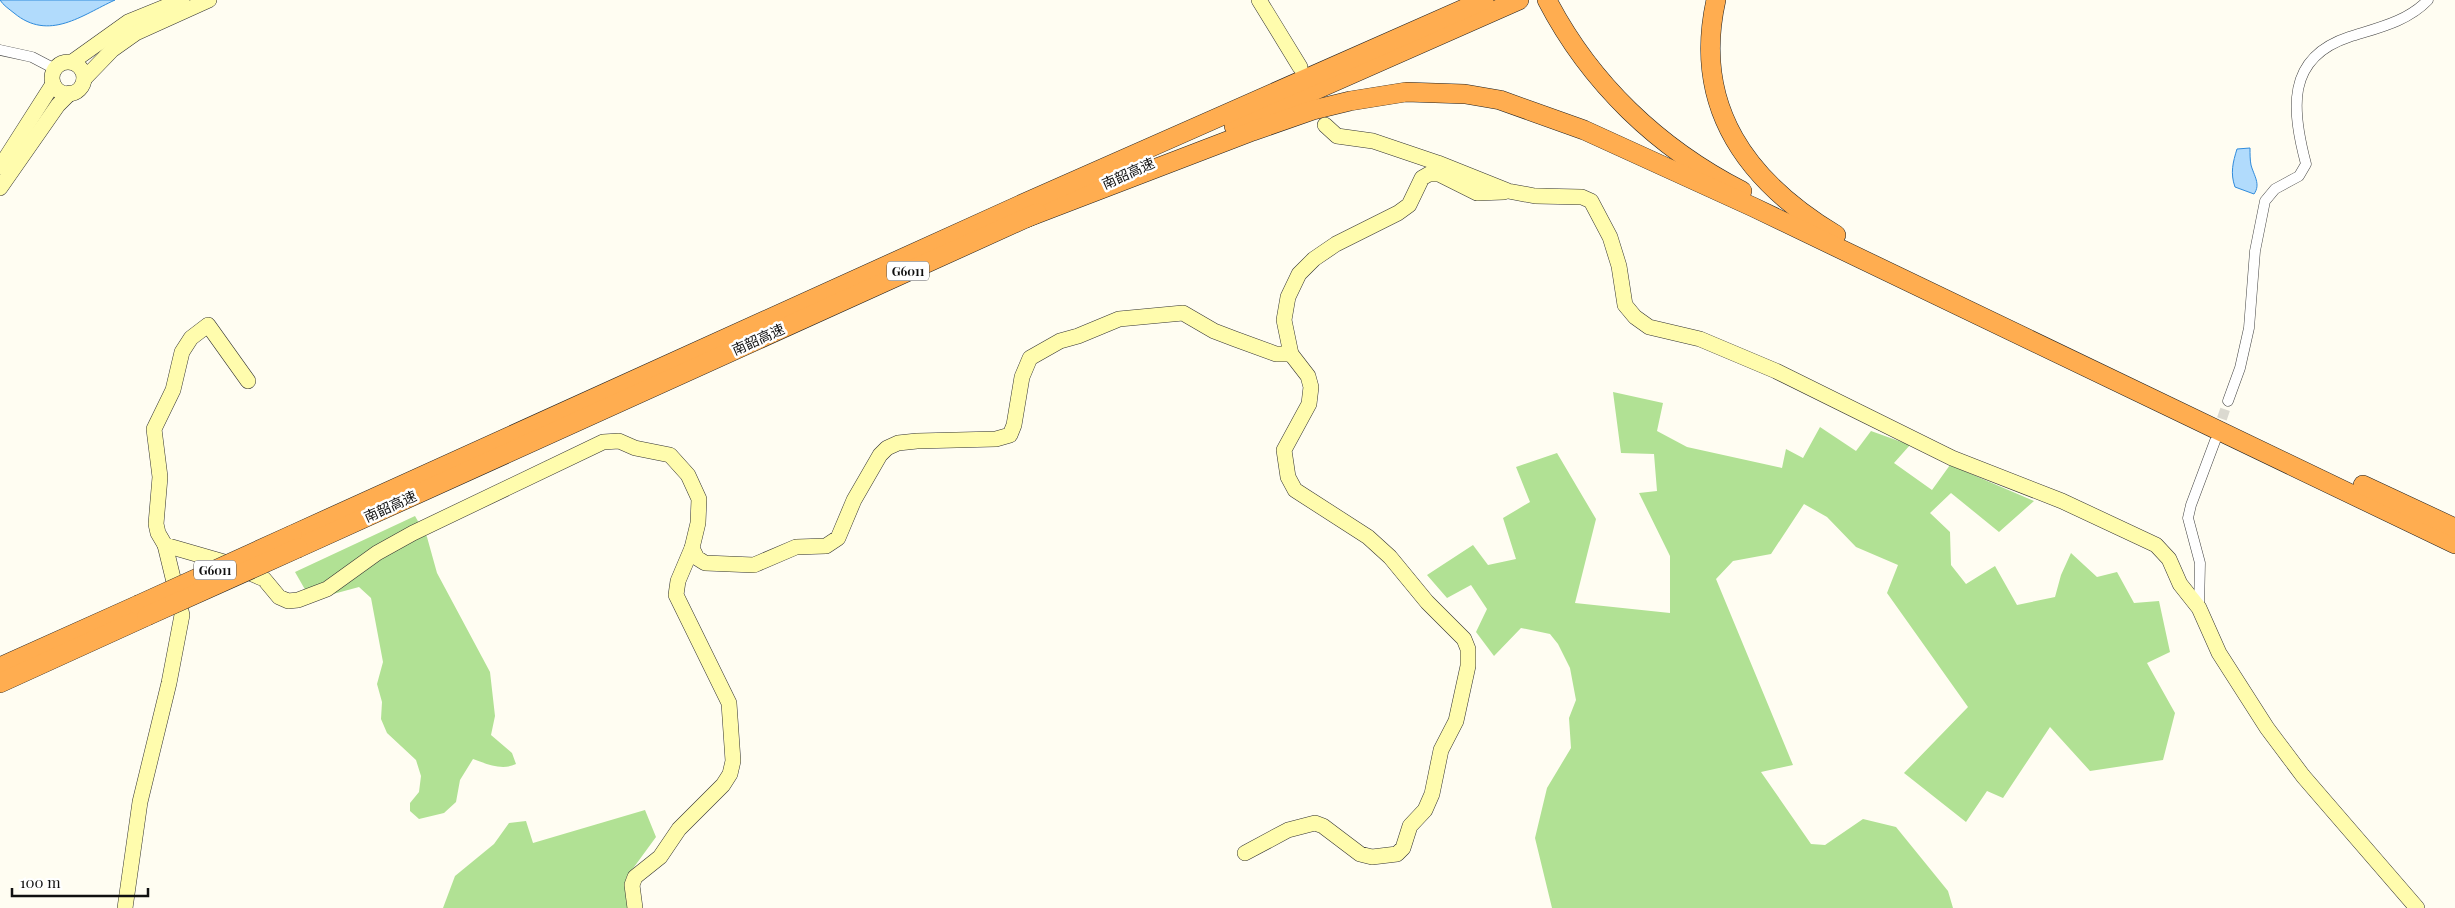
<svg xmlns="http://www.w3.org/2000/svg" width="2455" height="908" font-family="'Playfair Display','Noto Sans SC',serif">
	<rect width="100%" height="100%" fill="#fffdf2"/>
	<g fill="#b1e194">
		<polygon points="1613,392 1663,403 1657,431 1687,447 1782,468 1786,449 1803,458 1820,427 1856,451 1871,431 1910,445 1894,463 1932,490 1950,465 2034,501 1999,532 1951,493 1930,513 1950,532 1951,565 1966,584 1995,566 2017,605 2055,597 2061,575 2071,553 2097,577 2117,572 2134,603 2159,601 2170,652 2147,663 2175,713 2163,760 2090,771 2050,727 2003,798 1987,791 1966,822 1904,773 1968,707 1887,593 1898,565 1856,547 1827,517 1804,504 1771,554 1733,561 1716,579 1793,765 1761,772 1811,844 1825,845 1863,819 1896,827 1948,891 1953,908 1552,908 1535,838 1547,788 1571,748 1569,718 1576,700 1570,668 1558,644 1550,634 1521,628 1494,656 1476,632 1487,609 1471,585 1447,598 1427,575 1473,545 1488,565 1516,559 1503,518 1530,502 1516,467 1557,453 1596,519 1575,603 1670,613 1670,556 1639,493 1657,491 1654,454 1621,453"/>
		<path d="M415 516 427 537 437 573 490 672 495 716 491 735 512 753 516 764C502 771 487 764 473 759L460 780 456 802 444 813 419 819 410 811V803L419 792 421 776 416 760 387 733 381 719 382 702 377 684 383 662 371 598 359 587 311 600 295 572Z"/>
		<polygon points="645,810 656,837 626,878 629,908 443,908 455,876 494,844 509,823 526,821 533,843"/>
	</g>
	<g fill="#b1dbfc" stroke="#308bdb">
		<path d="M0 0H115C82 15 49 42 14 13 9 9 3 5 0 0Z"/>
		<path d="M2250 148C2250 154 2250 160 2251 165 2254 176 2261 184 2254 194L2235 187C2230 173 2233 162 2237 149Z"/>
	</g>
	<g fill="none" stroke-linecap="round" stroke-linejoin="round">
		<polyline stroke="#dbd9d0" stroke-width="10" stroke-dasharray="10 5" stroke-linecap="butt" points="2217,433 2228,401"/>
		<defs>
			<g id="street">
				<polyline points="0,50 32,57 55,69"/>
				<path d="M2228 401 2240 368 2249 328 2255 251 2265 201 2275 189 2299 176 2306 164C2292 111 2285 58 2349 37 2377 28 2407 22 2428 0"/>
				<polyline points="2199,608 2200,563 2188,518 2191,505 2215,441"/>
			</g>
			<g id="secondary">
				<polyline points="1259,0 1300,67"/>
				<polyline points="72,62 128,22 182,0"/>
				<circle cx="68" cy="78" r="16"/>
				<polyline points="84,79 112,50 136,33 209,0"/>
				<polyline points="1325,125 1337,136 1373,141 1438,163 1508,191 1535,196 1582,197 1591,201 1610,237 1619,266 1625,305 1635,317 1649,327 1700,339 1776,371 1952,458 2062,501 2156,545 2169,559 2180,584 2199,608 2219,653 2267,728 2303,776 2417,908"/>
				<polyline points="0,167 53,84"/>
				<polyline points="0,188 58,105 70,93"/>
				<polyline points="248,381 208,325 191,338 182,352 173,390 154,429 160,477 156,524 158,533 165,545 224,562 264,579 279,597 288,601 298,600 327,589 377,553 413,533 603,442 619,441 635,448 670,455 688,475 699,499 698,523 692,548 697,558 705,563 754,565 796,547 826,546 838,538 854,500 880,455 887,448 898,443 917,441 996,439 1010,435 1014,425 1022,377 1030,358 1060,341 1078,336 1119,319 1183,313 1214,331 1235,339 1276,354 1291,354"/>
				<polyline points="1245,853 1288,830 1315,823 1323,826 1360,854 1372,857 1397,854 1403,848 1410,826 1425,810 1432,794 1441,750 1456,721 1468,666 1468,649 1464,639 1427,602 1390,557 1368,537 1295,490 1288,477 1284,450 1309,404 1311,387 1308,376 1291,354 1284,320 1288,297 1299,274 1314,259 1336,244 1398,213 1409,205 1422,178 1429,174 1439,174 1477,193 1504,192"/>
				<polyline points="125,908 140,802 169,683 182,615 165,545"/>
				<polyline points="635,908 632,885 635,877 660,857 679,829 723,785 730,774 733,761 729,703 676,595 678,581 692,548"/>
			</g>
			<g id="highway">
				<path d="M1547 0C1590 83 1658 148 1742 191"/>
				<path d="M1716 0C1692 108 1748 182 1836 235"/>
				<polyline points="1234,126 1519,0"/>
				<polyline points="1026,218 1253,131 1313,110 1350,101 1406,92 1465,94 1500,100 1584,130 1753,207 2455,544"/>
				<polyline points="2363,485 2455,528"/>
				<polyline points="292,535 1020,205 1484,0"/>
				<polyline points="298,548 1037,213"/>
				<polyline points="0,667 138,605"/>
				<polyline points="0,683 147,616"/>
			</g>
		</defs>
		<use href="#street" stroke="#434343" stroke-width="11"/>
		<use href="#secondary" stroke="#323232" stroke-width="16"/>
		<use href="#highway" stroke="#212121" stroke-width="20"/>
		<use href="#street" stroke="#fff" stroke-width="10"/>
		<use href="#secondary" stroke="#fffcad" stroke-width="15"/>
		<use href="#highway" stroke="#ffad50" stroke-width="19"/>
		<defs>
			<g id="highway-bridge">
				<polyline points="138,605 292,535"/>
				<polyline points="147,616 298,548"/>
			</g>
		</defs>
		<use href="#highway-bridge" stroke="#212121" stroke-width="20" stroke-linecap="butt"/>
		<use href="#highway-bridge" stroke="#ffad50" stroke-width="19"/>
	</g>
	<g text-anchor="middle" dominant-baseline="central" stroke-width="5" stroke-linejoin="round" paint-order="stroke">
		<g fill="#fff" stroke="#585858" stroke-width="1">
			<rect x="887" y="261.5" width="42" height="19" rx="4"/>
			<rect x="194" y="560.5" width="42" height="19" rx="4"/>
		</g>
		<g font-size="12" font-weight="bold" fill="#101010">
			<text x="908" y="271">G6011</text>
			<text x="215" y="570">G6011</text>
		</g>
		<g font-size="14" fill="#101010" stroke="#fff">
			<text transform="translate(1128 173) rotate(-24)">南韶高速</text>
			<text transform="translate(758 339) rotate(-24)">南韶高速</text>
			<text transform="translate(390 506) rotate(-24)">南韶高速</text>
		</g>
	</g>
	<path d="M12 888v8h136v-8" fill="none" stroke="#101010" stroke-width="2.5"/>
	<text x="20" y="888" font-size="15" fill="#101010" stroke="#ffffff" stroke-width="4" paint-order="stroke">100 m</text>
</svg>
